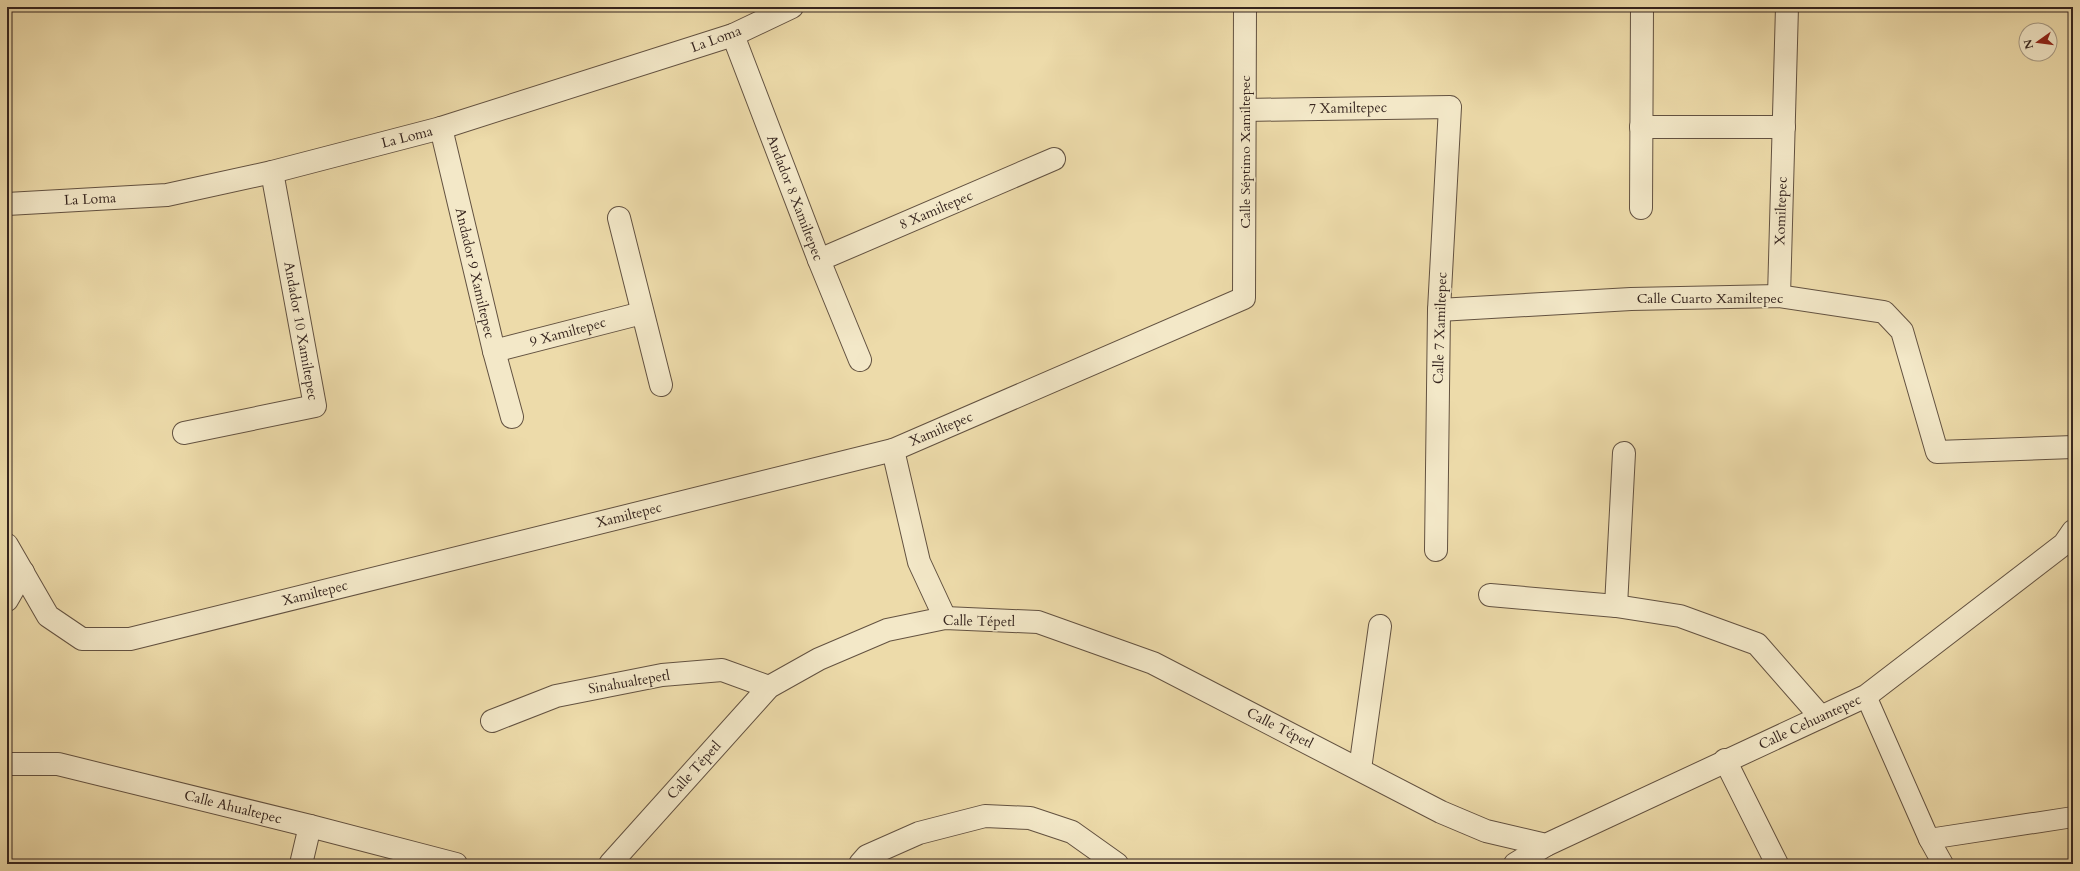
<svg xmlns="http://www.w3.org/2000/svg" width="2080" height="871" font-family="Cardo,serif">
	<rect width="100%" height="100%" fill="#eddbaa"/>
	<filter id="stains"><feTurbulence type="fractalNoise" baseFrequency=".005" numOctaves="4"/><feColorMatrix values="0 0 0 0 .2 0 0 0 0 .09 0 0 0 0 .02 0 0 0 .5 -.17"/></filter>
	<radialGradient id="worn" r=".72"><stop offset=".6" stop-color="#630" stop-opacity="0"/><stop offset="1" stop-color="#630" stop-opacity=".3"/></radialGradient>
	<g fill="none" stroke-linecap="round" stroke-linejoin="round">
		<defs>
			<g id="pedestrian">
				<polyline points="1866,696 1929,839 2073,817"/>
				<polyline points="1929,839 1943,864"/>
			</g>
			<g id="minor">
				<polyline points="733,35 819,260 860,360"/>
				<polyline points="1245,110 1450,107 1439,310 1436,550"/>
				<polyline points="1641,127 1784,127"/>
				<polyline points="441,128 494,351 512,417"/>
				<polyline points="7,204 167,195 272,172 441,128 733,35 792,7"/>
				<polyline points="1641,208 1642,7"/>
				<polyline points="619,218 661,385"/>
				<polyline points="819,260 1054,159"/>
				<polyline points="1779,296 1787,7"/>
				<polyline points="1439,310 1631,299 1779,296 1884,312 1902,331 1937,452 2073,447"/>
				<polyline points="494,351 642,313"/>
				<polyline points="184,433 315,406 272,172"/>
				<polyline points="893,450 919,562 945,618"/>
				<polyline points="7,545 48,616 82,639 130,639 893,450 1244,298 1245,7"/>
				<polyline points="1490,595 1616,606 1680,616 1757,644 1821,717"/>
				<polyline points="7,600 23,572"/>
				<polyline points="1616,606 1624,453"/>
				<polyline points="492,721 556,696 662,675 722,670 769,687"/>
				<polyline points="1725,760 1777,864"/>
				<polyline points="7,764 58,764 310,826 456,864"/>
				<polyline points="1360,769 1380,626"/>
				<polyline points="301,864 310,826"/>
				<polyline points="860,864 867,856 919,833 985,816 1030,818 1072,832 1117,864"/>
				<polyline points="1515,864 1546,845"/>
			</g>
			<polyline id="tertiary" points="610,864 769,687 819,659 887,630 945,618 1038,622 1153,663 1441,812 1486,831 1546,845 1866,696 2064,544 2073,531"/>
		</defs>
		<use href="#pedestrian" stroke="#635241" stroke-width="22"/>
		<use href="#minor" stroke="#635241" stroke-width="24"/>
		<use href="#tertiary" stroke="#635241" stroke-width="24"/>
		<use href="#pedestrian" stroke="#f3e8c8" stroke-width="20"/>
		<use href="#minor" stroke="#f3e8c8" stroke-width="22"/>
		<use href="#tertiary" stroke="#f3e8c8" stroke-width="22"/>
	</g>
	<g text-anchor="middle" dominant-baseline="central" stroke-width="3" stroke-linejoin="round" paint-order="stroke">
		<g font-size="14" fill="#35241e" stroke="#f3e8c8">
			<text transform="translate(716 39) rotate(-20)">La Loma</text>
			<text transform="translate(1348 108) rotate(-1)">7 Xamiltepec</text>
			<text transform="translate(407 137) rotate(-14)">La Loma</text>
			<text transform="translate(1245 152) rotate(-90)">Calle Séptimo Xamiltepec</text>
			<text transform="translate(795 198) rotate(69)">Andador 8 Xamiltepec</text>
			<text transform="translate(90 199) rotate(-3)">La Loma</text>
			<text transform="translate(936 210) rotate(-23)">8 Xamiltepec</text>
			<text transform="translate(1781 211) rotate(-88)">Xomiltepec</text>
			<text transform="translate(475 273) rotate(77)">Andador 9 Xamiltepec</text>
			<text x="1710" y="298">Calle Cuarto Xamiltepec</text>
			<text transform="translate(1440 328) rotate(-88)">Calle 7 Xamiltepec</text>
			<text transform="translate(301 331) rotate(80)">Andador 10 Xamiltepec</text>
			<text transform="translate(568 332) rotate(-15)">9 Xamiltepec</text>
			<text transform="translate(941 429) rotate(-23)">Xamiltepec</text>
			<text transform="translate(629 515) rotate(-14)">Xamiltepec</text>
			<text transform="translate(315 593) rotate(-14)">Xamiltepec</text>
			<text transform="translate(979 621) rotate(1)">Calle Tépetl</text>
			<text transform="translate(629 682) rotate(-10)">Sinahualtepetl</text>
			<text transform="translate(1810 722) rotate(-25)">Calle Cehuantepec</text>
			<text transform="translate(1280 728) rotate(27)">Calle Tépetl</text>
			<text transform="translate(694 770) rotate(-48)">Calle Tépetl</text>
			<text transform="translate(233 807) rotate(14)">Calle Ahualtepec</text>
		</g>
	</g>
	<rect width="2080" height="871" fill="none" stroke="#eddbaa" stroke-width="24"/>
	<rect x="8" y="8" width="2064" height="855" fill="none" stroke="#35241e" stroke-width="2"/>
	<rect x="12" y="12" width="2056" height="847" fill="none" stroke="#35241e"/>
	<g transform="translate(2038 42) rotate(256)"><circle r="19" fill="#f3e8c8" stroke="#a79a84"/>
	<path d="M0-3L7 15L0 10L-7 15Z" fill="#8f2418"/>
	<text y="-6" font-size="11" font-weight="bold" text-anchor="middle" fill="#35241e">N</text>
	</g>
	<rect width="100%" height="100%" filter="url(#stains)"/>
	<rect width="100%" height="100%" fill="url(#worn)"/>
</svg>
